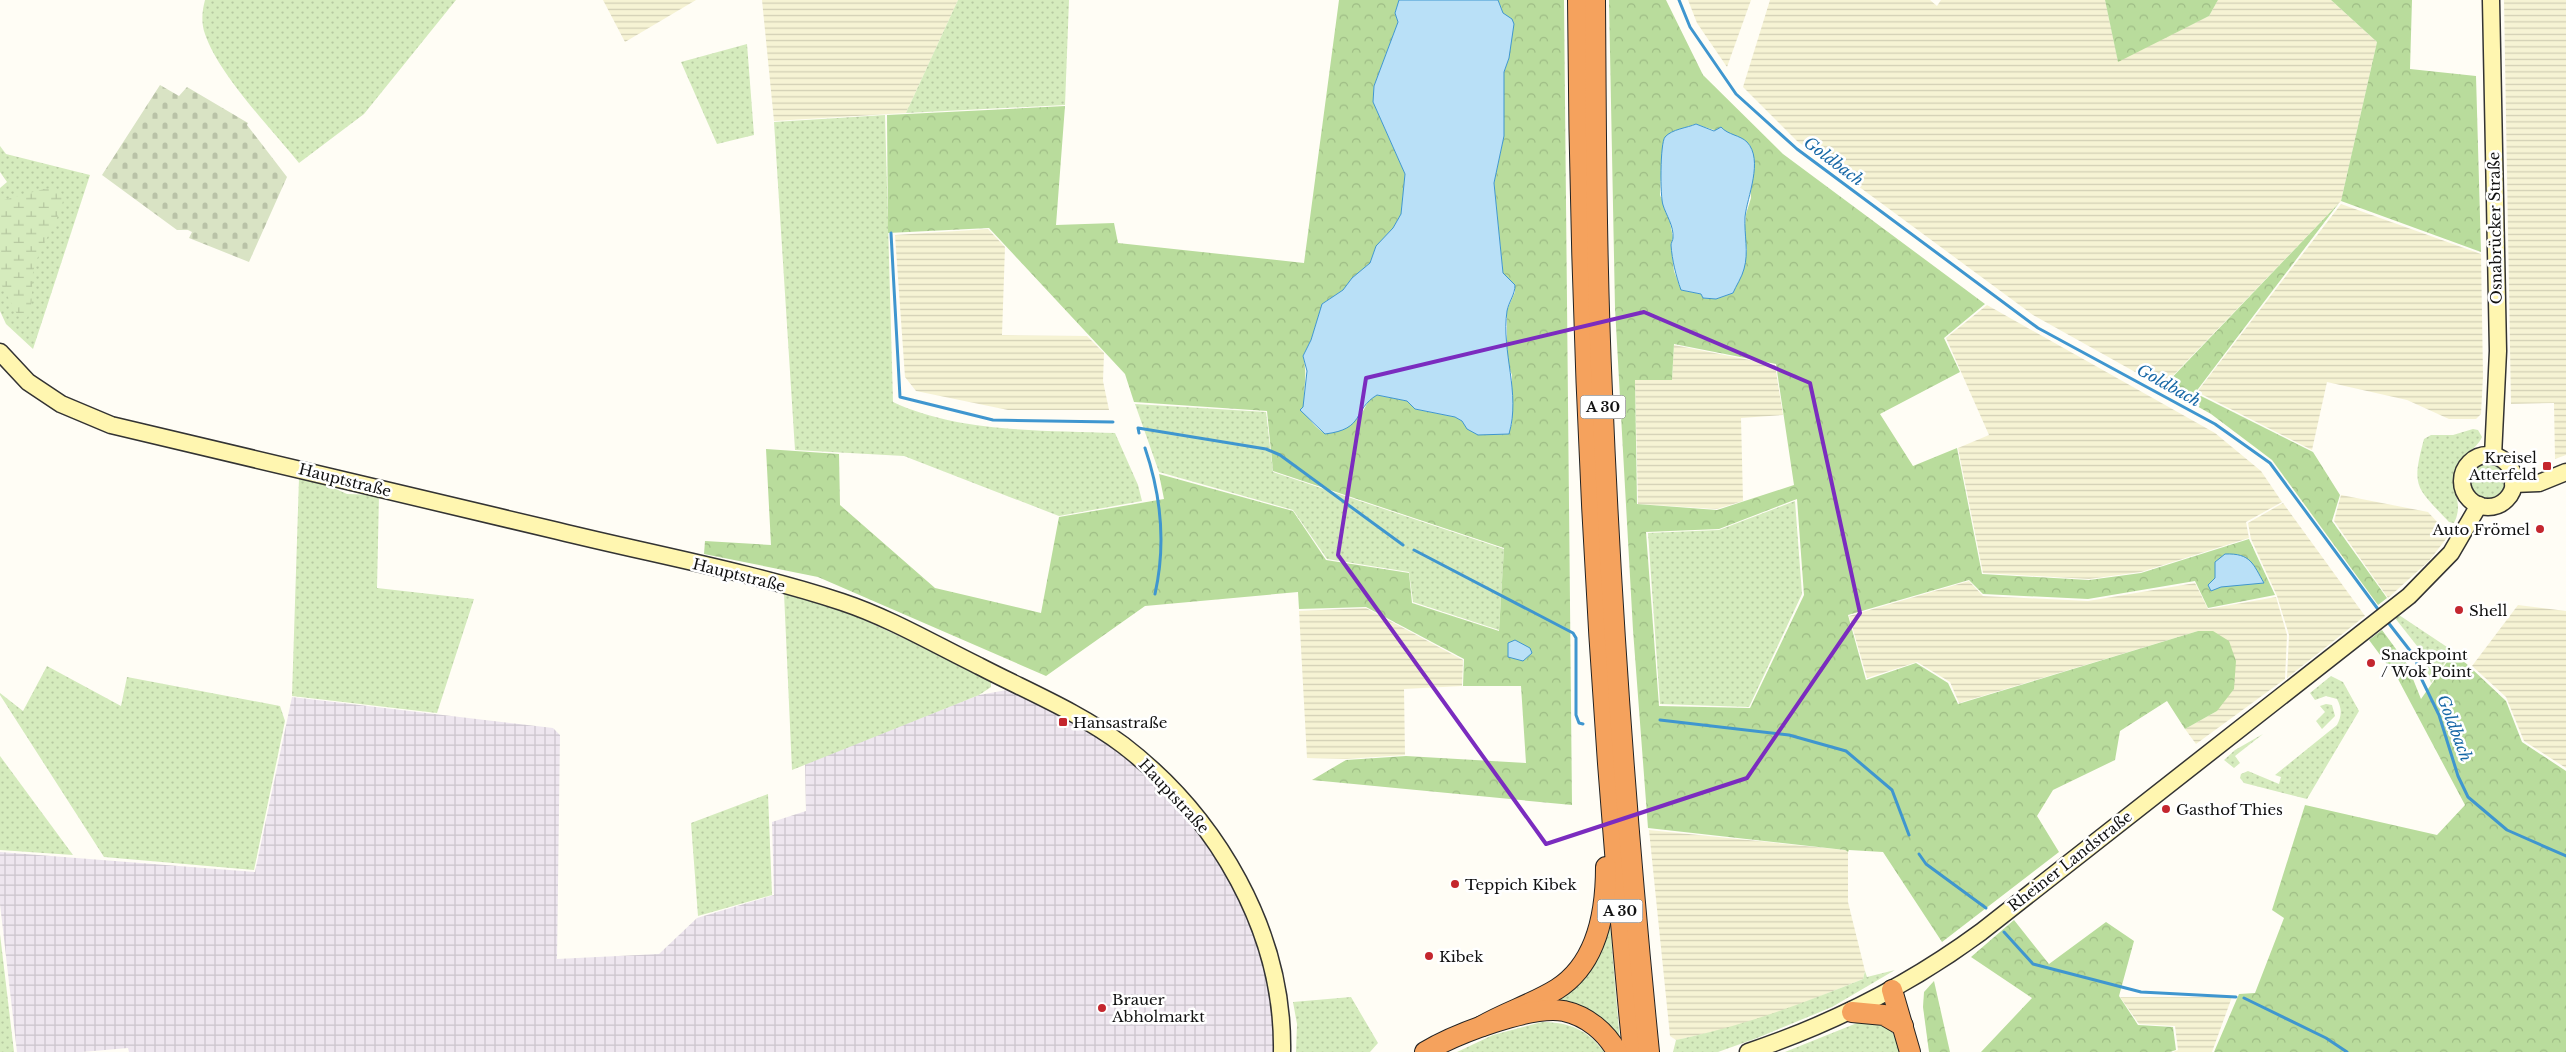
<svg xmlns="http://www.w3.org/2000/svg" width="2566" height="1052" font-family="'Libre Baskerville',serif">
	<defs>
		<pattern id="industrial-grid" width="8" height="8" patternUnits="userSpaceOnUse" patternTransform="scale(1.25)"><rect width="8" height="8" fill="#eee6ef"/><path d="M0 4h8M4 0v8" fill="none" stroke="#cbc4cc"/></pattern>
		<pattern id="farmland-rules" width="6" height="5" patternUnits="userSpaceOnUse" patternTransform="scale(1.25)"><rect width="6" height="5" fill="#f6f3d4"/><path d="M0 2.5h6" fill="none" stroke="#d2cfb5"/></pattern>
		<pattern id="green-dots" width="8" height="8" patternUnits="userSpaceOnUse" patternTransform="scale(1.25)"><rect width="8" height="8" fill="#d5ebbd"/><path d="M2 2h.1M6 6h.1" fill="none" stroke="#b6c8a1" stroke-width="1.8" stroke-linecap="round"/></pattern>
		<pattern id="forest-crowns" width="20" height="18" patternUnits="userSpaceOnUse" patternTransform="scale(1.25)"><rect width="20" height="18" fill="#b9dc9c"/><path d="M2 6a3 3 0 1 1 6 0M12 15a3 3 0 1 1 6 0" fill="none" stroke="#9ebc85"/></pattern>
		<pattern id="wetland-marsh" width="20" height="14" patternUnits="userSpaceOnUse" patternTransform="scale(1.25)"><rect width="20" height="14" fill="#d5ebbd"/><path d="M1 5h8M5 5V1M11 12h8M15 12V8" fill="none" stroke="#b6c8a1"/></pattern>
		<pattern id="cemetery-stones" width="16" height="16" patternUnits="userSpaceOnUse" patternTransform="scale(1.25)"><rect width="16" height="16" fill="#d9e3c4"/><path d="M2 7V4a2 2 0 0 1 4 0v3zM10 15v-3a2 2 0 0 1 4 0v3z" fill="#b9c2a7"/></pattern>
	</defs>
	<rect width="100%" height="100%" fill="#fffdf5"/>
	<polygon fill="url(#industrial-grid)" points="1018,688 1145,767 1195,823 1245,905 1264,959 1276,1027 1275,1052 129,1052 128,1048 82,1052 17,1052 0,904 0,852 255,872 292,697 553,728 560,735 557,959 659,954 697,918 774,895 772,822 806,811 805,764 979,695"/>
	<g fill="url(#farmland-rules)">
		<polygon points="603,0 696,0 625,42"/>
		<polygon points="762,0 958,0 906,113 774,121"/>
		<polygon points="1688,0 1751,0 1727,67 1697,23"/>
		<polygon points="1770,0 1930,0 1937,6 1941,0 2105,0 2118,61 2209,16 2218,0 2331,0 2377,42 2341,201 2162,387 2033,315 1797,141 1743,87"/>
		<polygon points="2504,0 2566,0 2566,455 2555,459 2554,403 2511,404"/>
		<polygon points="2341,204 2481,254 2483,376 2481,414 2476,419 2449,419 2407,400 2327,382 2312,450 2197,392"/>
		<polygon points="988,229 1005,247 1002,335 1087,336 1104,353 1103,381 1109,410 1008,410 916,391 905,377 895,235"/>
		<polygon points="1987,305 2215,433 2261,471 2282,502 2246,522 2249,538 2141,572 2089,579 1983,573 1958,448 1989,435 1946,338"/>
		<polygon points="1674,345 1775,365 1783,415 1741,418 1743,501 1717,509 1638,504 1635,380 1672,380"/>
		<polygon points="2341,495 2428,512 2449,535 2429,561 2388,598 2334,521"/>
		<polygon points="2283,503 2365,616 2287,678 2289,635 2277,596 2251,539 2248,523"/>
		<polygon points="1969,581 1983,596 2088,601 2195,583 2208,609 2276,597 2287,635 2285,679 2196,744 2185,729 2217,711 2213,631 2198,631 1959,703 1950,682 1917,662 1867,678 1849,616"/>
		<polygon points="2518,605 2566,611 2566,768 2524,741 2506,697 2472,666"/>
		<polygon points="1366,608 1463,660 1462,686 1404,689 1405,755 1346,759 1307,758 1299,611"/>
		<polygon points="1649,830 1845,850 1848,852 1848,902 1865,971 1863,979 1778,1013 1722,1030 1676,1040 1670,1036"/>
		<polygon points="2120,997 2232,997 2212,1052 2173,1052 2178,1050 2175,1026 2139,1024"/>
	</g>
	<g fill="url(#green-dots)">
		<path d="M205 0H456L364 114 299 163C270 127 219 75 205 34 201 23 202 11 205 0Z"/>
		<polygon points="958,0 1069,0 1065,105 906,113"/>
		<polygon points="747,44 754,135 717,144 681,62"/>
		<path d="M885 115 893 402C959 433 1043 430 1115 433L1138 485 1142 501 1059 516 904 456 795 450 774 122Z"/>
		<polygon points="0,146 6,154 90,175 33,349 6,324 0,311 0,188 7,182 0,172"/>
		<polygon points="1135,404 1266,412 1273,472 1504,549 1499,630 1413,602 1409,572 1327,559 1293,510 1159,472"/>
		<path d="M2473 429 2478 430 2482 437C2476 451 2460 454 2455 470 2449 490 2465 501 2454 523L2449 522C2416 487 2411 488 2424 439L2431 435H2453Z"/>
		<circle cx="2487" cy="481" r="19"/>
		<polygon points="299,478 327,485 347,494 379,495 377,588 474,599 437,713 292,696"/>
		<polygon points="1795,501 1802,594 1749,707 1660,704 1648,533 1719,530"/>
		<polygon points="784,593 818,599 991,678 991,687 979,695 792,770"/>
		<polygon points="2399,615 2453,651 2431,683 2421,651 2395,618"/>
		<polygon points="47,666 121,706 127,677 280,706 285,721 254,870 104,857 0,695 0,693 23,711"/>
		<path d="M2331 676 2343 682 2359 711 2307 799 2244 783 2240 778 2241 774 2248 771 2279 784 2281 777 2275 775 2337 725C2342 715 2342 709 2337 699L2326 696 2315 700 2310 693Z"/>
		<polygon points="2326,704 2332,705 2335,716 2322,729 2316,721 2325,712 2320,706"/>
		<polygon points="2263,734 2235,756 2240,763 2234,768 2224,760 2235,750"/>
		<polygon points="0,756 73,855 0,850"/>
		<polygon points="768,794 772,895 698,916 691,823"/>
		<path d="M1609 913 1620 1042C1597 1009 1588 1010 1550 1003 1591 979 1602 959 1609 913Z"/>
		<polygon points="0,934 14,1052 0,1052"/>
		<path d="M1895 970 1832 1007 1757 1038 1718 1052H1673L1676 1040C1743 1026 1799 1005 1863 979L1865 971 1867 977Z"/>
		<polygon points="1351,997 1378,1043 1370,1052 1296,1052 1297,1024 1293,1002"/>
		<path d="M1872 1020C1891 1029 1895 1031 1900 1052H1785L1862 1021Z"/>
		<path d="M1542 1022C1569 1022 1588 1030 1604 1052H1457L1493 1035Z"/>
	</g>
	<g fill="url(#forest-crowns)" fill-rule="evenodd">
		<path d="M1339 0H1399L1395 13 1398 22 1374 86 1373 102 1405 174 1401 214 1393 228 1376 246 1370 263 1352 278 1343 290 1322 304 1311 340 1303 356C1312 391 1289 408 1325 434L1362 413 1369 400 1377 395 1407 401 1415 409 1455 417 1462 421 1468 429 1512 425V375L1507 362V310L1515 292V285L1503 273 1494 183 1504 136V72L1509 58 1507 18 1503 13 1498 0H1564L1572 805 1312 780 1346 760 1406 756 1526 763 1521 686H1463L1464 659 1366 607 1299 609 1298 592 1145 606 1046 676 818 577 704 554 705 541 771 545 766 449 839 454 840 505 935 588 1041 613 1059 517 1164 499 1159 474 1293 511 1326 560 1409 573 1412 603 1499 631 1504 548 1273 471 1267 411 1134 402 1125 374 989 228 888 233 887 115 1065 106 1056 225 1114 223 1118 243 1304 263Z"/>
		<path d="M1609 0H1666L1703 75 1783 154 1985 304 1944 338 1960 372 1880 414 1913 466 1957 448 1982 574 2089 580 2141 573 2249 539 2275 595 2208 608 2195 581 2088 599 1983 594 1969 580 1848 615 1866 680 1916 663 1948 683 1958 704 2198 631H2213L2229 641 2236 661 2234 689 2217 711 2185 729 2167 701 2120 731 2115 760 2053 790 2037 816 2059 852 1942 942 1883 852 1849 850 1848 852 1845 850 1648 828 1633 630 1615 308ZM1696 124C1714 131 1731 133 1747 143L1751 198 1746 214 1744 237 1747 250 1733 293 1716 299 1703 298 1701 294 1681 290 1674 271 1671 244 1673 238 1669 217 1660 195 1662 153 1675 131ZM1674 344 1776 364 1794 485 1717 510 1637 504 1635 380H1672ZM1797 499 1804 595 1750 708 1659 706 1646 532 1719 529Z"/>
		<polygon points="2105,0 2218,0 2209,16 2118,62"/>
		<polygon points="2331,0 2412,0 2410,69 2476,76 2481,252 2341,201 2377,42"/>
		<polygon points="2339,203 2195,393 2313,452 2340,495 2332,521 2387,598 2378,605 2272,460 2211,414 2163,387"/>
		<polygon points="2382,630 2407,664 2421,699 2454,652 2506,701 2522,742 2566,771 2566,1052 2214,1052 2239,994 2255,993 2284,918 2272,910 2305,805 2437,835 2465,805 2398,679 2369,640"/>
		<polygon points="2014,920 2049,964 2106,922 2134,941 2119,996 2138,1025 2173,1027 2176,1050 2170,1052 1981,1052 2032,998 1971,957"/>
		<polygon points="1934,981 1950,1052 1929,1052 1923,1007 1924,992"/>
	</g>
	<path fill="url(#wetland-marsh)" d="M56 188 64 196C60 221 41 243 34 268 30 284 35 304 27 318L18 316 0 282V201L44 189Z"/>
	<polygon fill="url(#cemetery-stones)" points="160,85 179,96 187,87 248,123 247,125 287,177 249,262 189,238 192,232 188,230 177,230 102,175"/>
	<g fill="#b9e0f7" stroke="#3f96cf">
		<path d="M1399 0H1498L1503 13 1512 19 1514 24 1509 58 1504 72V136L1494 183 1503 273 1515 285C1515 295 1509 301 1507 311 1501 352 1521 393 1509 434L1478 435 1467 429 1462 421 1455 417 1415 409 1407 401 1377 395C1352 410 1366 429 1325 434L1300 410 1303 407 1307 371 1303 356 1311 340 1322 304 1343 290 1352 278 1370 263 1376 246 1393 228 1401 214 1405 174 1373 102 1374 86 1398 22 1395 13Z"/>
		<path d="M1696 124 1714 131 1721 127C1728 135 1740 135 1747 142 1764 160 1747 197 1745 217 1744 235 1749 252 1744 269 1742 277 1736 286 1733 293L1716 299 1703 298 1701 294 1681 290C1676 276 1672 260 1671 245 1671 243 1673 240 1673 238 1674 226 1666 215 1663 205 1660 197 1660 143 1665 137 1672 129 1687 128 1696 124Z"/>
		<path d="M2225 554C2251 553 2253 564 2264 583L2221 587 2211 591 2208 585 2215 578V562Z"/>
		<polygon points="1515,640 1530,648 1532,653 1523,661 1508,657 1508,643"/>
	</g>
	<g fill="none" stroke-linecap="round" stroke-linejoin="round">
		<g stroke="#3f96cf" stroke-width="3">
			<polyline points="1679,0 1690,27 1736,94 1797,149 2038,328 2215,424 2270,463 2380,612"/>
			<polyline points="891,233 900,397 993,420 1113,422"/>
			<polyline points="1139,433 1138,428 1266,449 1280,455 1403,545"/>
			<path d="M1145 448C1161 495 1166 545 1155 594"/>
			<polyline points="1414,550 1573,633 1576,638 1576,715 1579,723 1583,724"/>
			<polyline points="2387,621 2415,657 2422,680 2439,715 2458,776 2468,797 2507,830 2566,856"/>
			<polyline points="1660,720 1789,735 1846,751 1892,790 1909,835"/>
			<polyline points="1919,854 1926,864 1986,908"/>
			<polyline points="2004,932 2033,964 2141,992 2236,997"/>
			<polyline points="2244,998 2326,1038 2347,1052"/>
		</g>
		<defs>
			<g id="secondary">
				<polyline points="2491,0 2498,351 2493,456"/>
				<path d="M0 352 28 382 61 404 111 425C260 461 409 495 558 531 651 554 751 572 842 602 890 618 934 644 979 666 1027 691 1079 712 1123 745 1217 817 1284 932 1282 1052"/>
				<circle cx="2488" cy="481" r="26"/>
				<polyline points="2513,484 2539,483 2566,472"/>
				<path d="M1748 1052C1832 1024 1909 985 1981 932L2409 596 2451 553 2479 505"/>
			</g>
			<g id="highway">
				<path d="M1578 0C1580 351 1598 702 1633 1052"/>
				<path d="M1595 0C1596 131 1596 261 1602 392 1611 612 1627 833 1649 1052"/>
				<polyline points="1892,990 1910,1052"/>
				<polyline points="1852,1012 1884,1015 1903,1026"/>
				<path d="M1482 1026C1506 1012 1533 1004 1557 989 1598 963 1606 911 1606 867"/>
				<path d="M1425 1052C1455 1034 1530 1005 1564 1011 1587 1016 1606 1032 1617 1052"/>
			</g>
		</defs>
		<use href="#secondary" stroke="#333" stroke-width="19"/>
		<use href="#highway" stroke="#222" stroke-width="22"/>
		<use href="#secondary" stroke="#fff6b0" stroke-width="16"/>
		<use href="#highway" stroke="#f5a25d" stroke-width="20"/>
	</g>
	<path fill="none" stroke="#7b2cbf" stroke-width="4" stroke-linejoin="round" d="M1644 312 1810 383 1860 613 1747 778 1546 844 1338 555 1366 378Z"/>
	<g fill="#c4262e" stroke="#fff" stroke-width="2">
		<rect x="2542" y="461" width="10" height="10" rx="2.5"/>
		<circle cx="2540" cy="529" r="5"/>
		<circle cx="2459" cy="610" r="5"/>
		<circle cx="2371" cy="663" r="5"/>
		<rect x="1058" y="717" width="10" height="10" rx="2.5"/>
		<circle cx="2166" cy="809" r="5"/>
		<circle cx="1455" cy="884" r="5"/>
		<circle cx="1429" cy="956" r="5"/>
		<circle cx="1102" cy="1008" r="5"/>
	</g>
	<g text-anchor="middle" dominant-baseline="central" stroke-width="5" stroke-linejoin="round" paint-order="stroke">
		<g fill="#fff" stroke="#585858" stroke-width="1">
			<rect x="1580.5" y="395.5" width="45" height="23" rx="4"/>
			<rect x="1597.5" y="899.5" width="45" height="23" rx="4"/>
		</g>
		<g font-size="14" font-weight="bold" fill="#111">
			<text x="1603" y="407">A 30</text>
			<text x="1620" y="911">A 30</text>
		</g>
		<g font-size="15" fill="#111" stroke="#fff">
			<text transform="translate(2495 228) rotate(-91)">Osnabrücker Straße</text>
			<text transform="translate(345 480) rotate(14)">Hauptstraße</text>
			<text transform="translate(739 575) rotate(14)">Hauptstraße</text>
			<text transform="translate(1174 796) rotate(47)">Hauptstraße</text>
			<text transform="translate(2070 861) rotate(-38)">Rheiner Landstraße</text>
		</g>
		<g font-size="15" fill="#111" stroke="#fff" text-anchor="start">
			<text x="2537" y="457" text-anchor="end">Kreisel<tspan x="2537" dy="17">Atterfeld</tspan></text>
			<text x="2530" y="529" text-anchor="end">Auto Frömel</text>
			<text x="2469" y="610">Shell</text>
			<text x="2381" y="654">Snackpoint<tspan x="2381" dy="17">/ Wok Point</tspan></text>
			<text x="1073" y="722">Hansastraße</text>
			<text x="2176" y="809">Gasthof Thies</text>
			<text x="1465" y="884">Teppich Kibek</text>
			<text x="1439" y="956">Kibek</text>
			<text x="1112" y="999">Brauer<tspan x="1112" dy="17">Abholmarkt</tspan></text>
		</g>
		<g font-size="16" font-style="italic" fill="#1768a6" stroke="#fff">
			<text transform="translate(1834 161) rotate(37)">Goldbach</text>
			<text transform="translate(2169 385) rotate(29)">Goldbach</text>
			<text transform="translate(2455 728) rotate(69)">Goldbach</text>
		</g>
	</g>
</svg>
